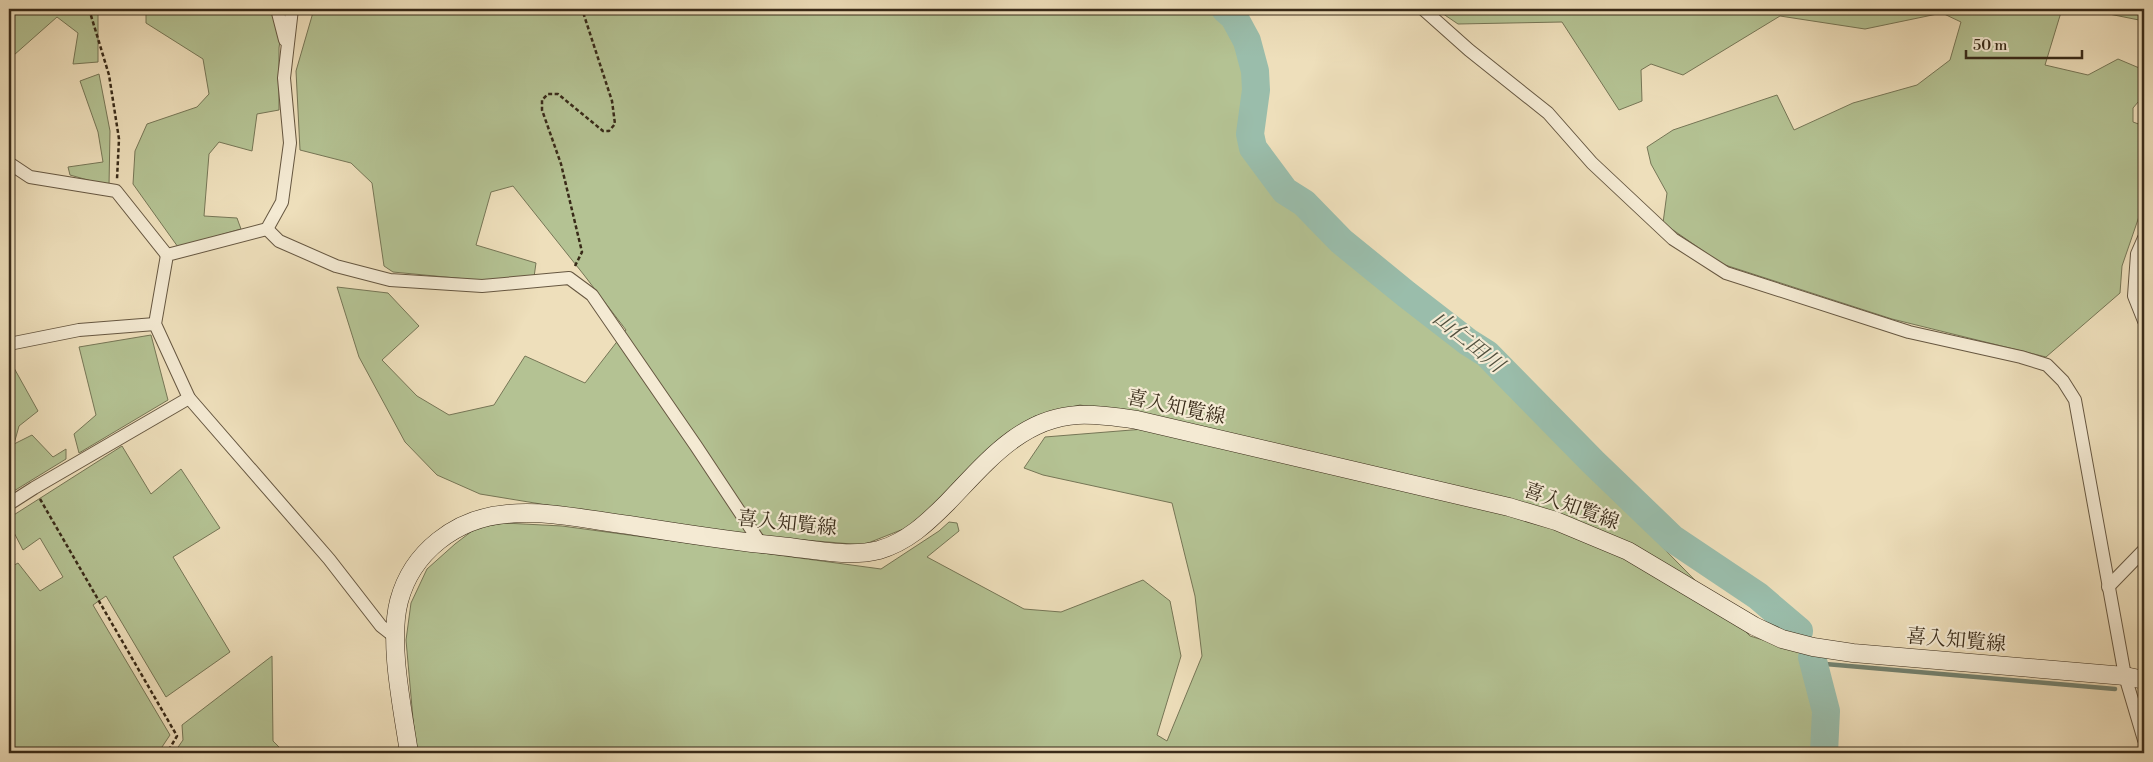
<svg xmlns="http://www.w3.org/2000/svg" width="2153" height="762" font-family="'Libre Bodoni','Noto Serif JP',serif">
	<rect width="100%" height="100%" fill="#eedfbb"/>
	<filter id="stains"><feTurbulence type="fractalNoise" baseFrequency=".004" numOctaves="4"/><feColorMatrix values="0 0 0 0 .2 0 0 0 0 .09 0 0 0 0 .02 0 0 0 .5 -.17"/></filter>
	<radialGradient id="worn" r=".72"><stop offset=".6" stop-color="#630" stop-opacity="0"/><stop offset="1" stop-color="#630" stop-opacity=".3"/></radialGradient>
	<g fill="#b4c293" stroke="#767656">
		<polygon points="9,9 98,9 98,62 73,64 78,33 57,17 14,55 9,53"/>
		<polygon points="146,9 284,9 279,48 279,110 257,114 252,151 219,142 209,154 204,216 237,218 241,229 178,247 133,184 135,151 147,124 197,107 209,94 203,59 146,23"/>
		<polygon points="314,9 1212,9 1238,33 1249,74 1243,144 1280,199 1362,269 1474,356 1750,636 1805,653 1816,685 1814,753 416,753 406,640 411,603 427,569 455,544 476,528 504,523 562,526 881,569 939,531 949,522 957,523 959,531 927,557 1024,609 1061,612 1143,580 1170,601 1181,656 1157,735 1167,741 1202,656 1195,596 1172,503 1043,475 1024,468 1045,437 1144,429 1148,417 1080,405 1035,416 1000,438 938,503 906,528 863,545 782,538 638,520 480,494 437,475 405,442 359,357 337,287 388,293 419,326 382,360 417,396 449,415 494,405 525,356 585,383 626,330 584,275 513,186 491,192 476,245 536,263 534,277 487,281 393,272 384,266 372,183 351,163 300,150 296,71"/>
		<polygon points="1436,9 2062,9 2045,65 2088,75 2118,59 2144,70 2144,95 2133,108 2133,122 2144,126 2144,202 2122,266 2120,293 2046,357 1892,319 1722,264 1663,223 1667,193 1651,164 1647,147 1673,130 1777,95 1794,130 1853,103 1917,85 1950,60 1961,22 1942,13 1865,29 1780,16 1683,75 1651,64 1641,70 1642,101 1619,110 1562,22 1458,24"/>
		<polygon points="2084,9 2144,9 2144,21"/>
		<polygon points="99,74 110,131 109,186 70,175 68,167 103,162 98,132 80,81"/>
		<polygon points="151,335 168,400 79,453 74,434 96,415 79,347"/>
		<polygon points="9,359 38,411 19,426 14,444 32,435 53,457 66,449 66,459 9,494"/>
		<polygon points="122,446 151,494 181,469 220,528 173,557 230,652 166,697 106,596 93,605 170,735 158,753 9,753 9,568 18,563 40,591 63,577 40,538 23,550 9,523 9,518"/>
		<polygon points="272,656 273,741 285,753 174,753 183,740 182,725"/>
	</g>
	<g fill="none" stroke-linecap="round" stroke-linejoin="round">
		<polyline stroke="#738270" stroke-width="4.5" points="1814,663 2115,689"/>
		<g stroke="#9abdab" stroke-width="28">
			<polyline points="1225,9 1234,17 1247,41 1255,71 1256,90 1250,134 1253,148 1285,191 1304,203 1341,241 1406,294 1468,342 1487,354 1593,462 1673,539 1758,596 1799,631"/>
			<polyline points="1812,657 1826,711 1824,753"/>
		</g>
		<defs>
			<g id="minor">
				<polyline points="277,9 285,40"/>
				<polyline points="292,9 284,78 290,143 282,202 267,229 167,255 155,324 189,398 329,559 381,626 395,637"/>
				<polyline points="1423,9 1469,50 1548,113 1592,163 1673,239 1726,273 1909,332 2021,357 2047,365 2063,381 2075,400 2125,676 2144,740"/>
				<polyline points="9,163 30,177 116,191 167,255"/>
				<polyline points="267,229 279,241 336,266 390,280 482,286 569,278 592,295 696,446 761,544"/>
				<polyline points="2144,238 2137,254 2134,296 2144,321"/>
				<polyline points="9,344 79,330 155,324"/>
				<polyline points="9,504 34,488 189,398"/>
				<polyline points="2108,587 2144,550"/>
			</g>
			<path id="secondary" d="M409 753C403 710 388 643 399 601 412 552 456 518 507 514 547 510 589 520 629 525 679 533 730 541 780 546 811 549 848 558 879 550 907 542 927 523 947 503 984 465 1020 418 1078 415 1098 414 1117 417 1137 420L1509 507 1556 521 1628 551 1754 626 1782 639 1813 647 1853 653 2125 676 2144 680"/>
		</defs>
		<use href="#minor" stroke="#665741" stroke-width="14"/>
		<use href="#secondary" stroke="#382a18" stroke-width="19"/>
		<g stroke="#382a18" stroke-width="2.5" stroke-dasharray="4 2.5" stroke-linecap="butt">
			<polyline points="89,9 109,75 119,139 117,179"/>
			<polyline points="575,266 582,252 561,164 542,110 542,100 548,94 558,94 603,131 609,131 615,124 612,101 582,9"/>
			<polyline points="40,499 177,736 167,753"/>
		</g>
		<use href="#minor" stroke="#f4ead3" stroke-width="12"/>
		<use href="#secondary" stroke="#f4ead3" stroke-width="18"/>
	</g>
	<g text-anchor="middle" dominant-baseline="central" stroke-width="4.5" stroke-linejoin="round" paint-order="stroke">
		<g font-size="20" fill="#382a18" stroke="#f4ead3">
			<text transform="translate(1176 408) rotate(12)">喜入知覧線</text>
			<text transform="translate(1571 507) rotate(20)">喜入知覧線</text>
			<text transform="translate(787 524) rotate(6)">喜入知覧線</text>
			<text transform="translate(1956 641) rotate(5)">喜入知覧線</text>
		</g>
		<g font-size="21" font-style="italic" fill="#504f3d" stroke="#f4ead3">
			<text transform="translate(1468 342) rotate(39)">山仁田川</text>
		</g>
	</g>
	<rect width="2153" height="762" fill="none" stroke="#eedfbb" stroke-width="30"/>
	<rect x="10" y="10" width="2133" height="742" fill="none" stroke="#382a18" stroke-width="2.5"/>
	<rect x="15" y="15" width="2123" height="732" fill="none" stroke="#382a18"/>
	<path d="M1966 50v8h116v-8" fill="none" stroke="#382a18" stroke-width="2.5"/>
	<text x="1973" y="50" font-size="15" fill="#382a18" stroke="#f4ead3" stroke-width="4" paint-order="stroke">50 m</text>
	<rect width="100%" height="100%" filter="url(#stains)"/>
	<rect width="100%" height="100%" fill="url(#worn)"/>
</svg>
